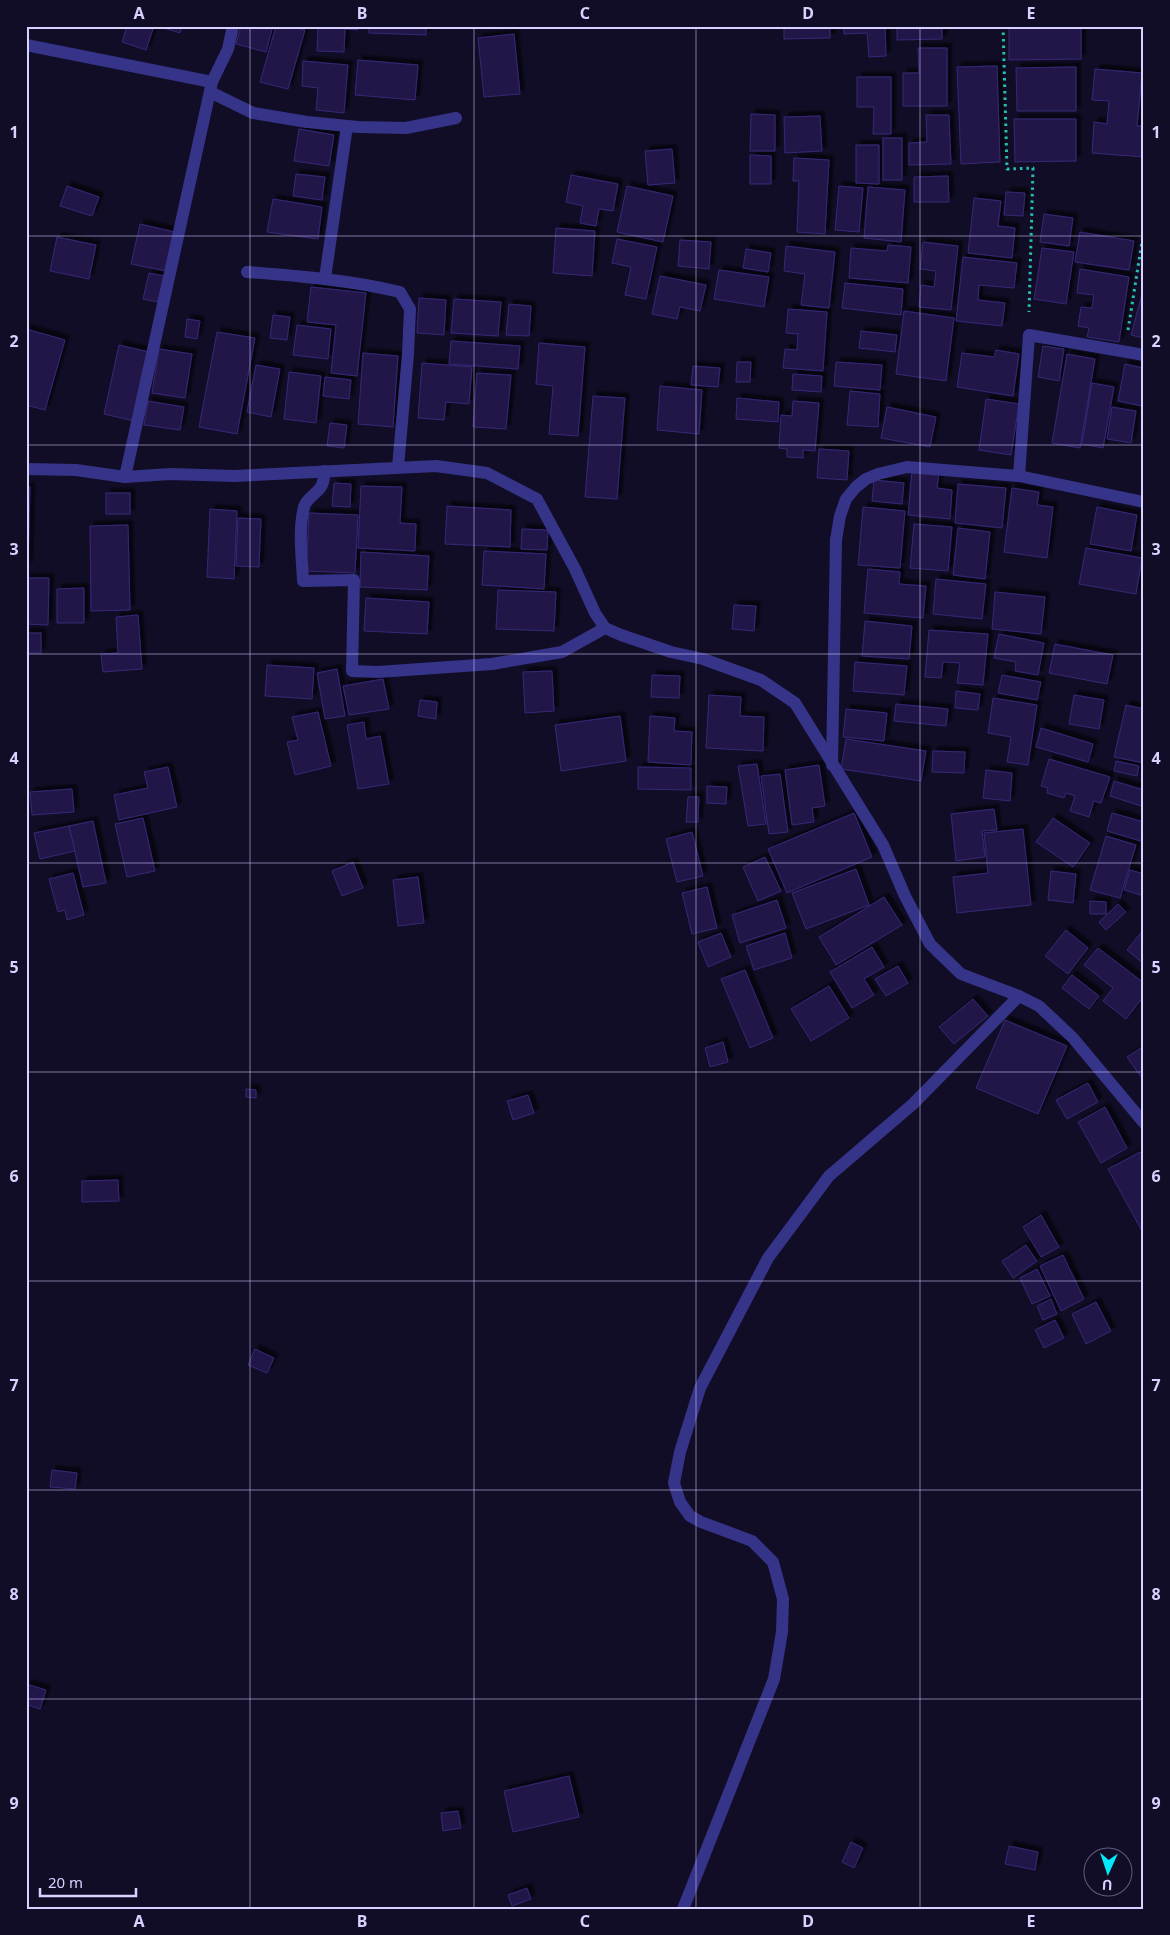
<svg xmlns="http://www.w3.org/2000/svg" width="1170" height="1935" font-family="'Noto Sans',sans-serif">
	<defs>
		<filter id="shadow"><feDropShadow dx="4.5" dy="-4.5" stdDeviation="1" flood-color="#0009"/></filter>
	</defs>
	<rect width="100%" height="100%" fill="#110d26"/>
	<g fill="#211849" stroke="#362877" filter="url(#shadow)">
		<polygon points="127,26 154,26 146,50 122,42"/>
		<polygon points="158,26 182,26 180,33"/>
		<polygon points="241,26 273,26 266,52 236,44"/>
		<polygon points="276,26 289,26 305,30 288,89 260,82"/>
		<polygon points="318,26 358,26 358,30 345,29 344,52 317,51"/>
		<polygon points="369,26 426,26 426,35 369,33"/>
		<polygon points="784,26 830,26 830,38 784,39"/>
		<polygon points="844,26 885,26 886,56 869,57 867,33 844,34"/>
		<polygon points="897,26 942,26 942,39 897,40"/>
		<polygon points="1009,26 1081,26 1081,59 1009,60"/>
		<polygon points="514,34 520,94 484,97 478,38"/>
		<polygon points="918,48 947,48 947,106 903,106 903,73 919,73"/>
		<polygon points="358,60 418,65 415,100 355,95"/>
		<polygon points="303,61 348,65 344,113 316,110 318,88 302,86"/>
		<polygon points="997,66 1000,162 961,164 957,67"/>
		<polygon points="1076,67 1076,111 1017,111 1016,68"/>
		<polygon points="1095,69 1142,73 1137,126 1144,126 1144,157 1092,153 1094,122 1107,124 1109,101 1092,100"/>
		<polygon points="857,77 891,77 891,134 873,134 874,107 857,107"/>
		<polygon points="751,114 775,115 775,151 750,151"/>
		<polygon points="926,115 949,115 951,164 909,165 909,143 927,142"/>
		<polygon points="820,116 822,151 785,153 784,117"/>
		<polygon points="1014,119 1076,119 1076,161 1015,162"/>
		<polygon points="299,129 334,135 329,166 294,161"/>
		<rect x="883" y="138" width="19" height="42"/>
		<polygon points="856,145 879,145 879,184 856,183"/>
		<polygon points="672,149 675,183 648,185 645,151"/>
		<polygon points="750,155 771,156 771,184 750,184"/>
		<polygon points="794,158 829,160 825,234 797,232 799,181 793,181"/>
		<polygon points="296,174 325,177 322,200 293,196"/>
		<polygon points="571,175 618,184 613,211 599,209 596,226 580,223 583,206 566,202"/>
		<polygon points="948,176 949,202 914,202 914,177"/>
		<polygon points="67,186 99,197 92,216 60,206"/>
		<polygon points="627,186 673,196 663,242 617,232"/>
		<polygon points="839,186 863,188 859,232 835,230"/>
		<polygon points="868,187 905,190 901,242 864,238"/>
		<polygon points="1006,192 1025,193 1023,216 1004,215"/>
		<polygon points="974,198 1001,201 998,226 1015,228 1012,258 968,253"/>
		<polygon points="273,199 322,207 318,239 267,232"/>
		<polygon points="1044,214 1073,218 1069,246 1040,242"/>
		<polygon points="140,224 175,232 166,271 131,264"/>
		<polygon points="556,228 595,231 592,276 553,273"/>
		<polygon points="1080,232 1134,241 1129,270 1075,262"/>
		<polygon points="57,237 96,245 89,279 50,271"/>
		<polygon points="617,239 657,247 646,299 625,295 631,267 612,263"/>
		<polygon points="680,240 711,242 709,269 678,266"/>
		<polygon points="923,242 958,246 951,310 919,307 921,285 934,287 936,271 920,269"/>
		<polygon points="888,245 911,247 908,283 849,278 851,248 887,251"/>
		<polygon points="786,246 835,252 829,308 801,305 805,274 784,271"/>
		<polygon points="1042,248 1074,252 1066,304 1034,299"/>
		<polygon points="746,249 771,253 768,272 743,268"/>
		<polygon points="963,257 1017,263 1014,288 979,285 978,300 1005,303 1002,326 956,321"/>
		<polygon points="1080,269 1129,277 1119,342 1087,337 1089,328 1078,326 1081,307 1092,308 1094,295 1077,293"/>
		<polygon points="719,270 769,277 764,307 714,299"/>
		<polygon points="149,273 164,276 158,302 143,299"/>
		<polygon points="660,276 706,285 700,311 680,307 677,319 652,314"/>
		<polygon points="845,283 903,289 901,315 842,308"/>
		<polygon points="311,287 366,293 357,376 331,373 336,325 307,322"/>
		<polygon points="1142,294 1144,294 1144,338 1131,335"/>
		<polygon points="419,298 446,300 444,335 417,333"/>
		<polygon points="454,299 501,302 498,336 451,333"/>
		<polygon points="509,304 531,306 529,336 506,335"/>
		<polygon points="788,309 827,312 823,371 783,368 785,349 797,350 798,334 786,333"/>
		<polygon points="904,311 954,318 946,381 896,374"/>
		<polygon points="273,315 290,317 287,340 270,338"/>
		<polygon points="187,319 200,321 197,339 185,337"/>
		<polygon points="297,325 331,329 328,359 293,355"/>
		<polygon points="26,329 65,340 45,410 26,405"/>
		<polygon points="861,331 897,335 895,352 859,348"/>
		<polygon points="217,332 255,338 237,434 199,427"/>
		<polygon points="451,341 520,346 518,369 449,364"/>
		<polygon points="539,343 585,347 578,436 549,434 553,386 536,384"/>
		<polygon points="119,345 149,352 134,421 104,414"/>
		<polygon points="1043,346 1064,349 1059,381 1038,377"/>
		<polygon points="159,349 192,354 185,398 152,393"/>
		<polygon points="996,350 1019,354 1013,396 957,387 962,353 994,357"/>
		<polygon points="363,353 398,356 393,427 358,424"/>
		<polygon points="1067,354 1095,359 1080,448 1052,443"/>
		<polygon points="737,362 751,362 750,382 736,382"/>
		<polygon points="836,362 882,365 880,390 834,386"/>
		<polygon points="422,363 472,367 469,404 446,402 444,420 418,418"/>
		<polygon points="1125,364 1144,368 1142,406 1118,401"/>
		<polygon points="256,365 280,369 271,417 247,412"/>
		<polygon points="693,366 720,368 718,387 691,385"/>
		<polygon points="289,372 321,376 316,423 284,419"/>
		<polygon points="477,373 511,375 506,429 473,427"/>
		<polygon points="793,374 822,376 821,392 792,390"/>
		<polygon points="325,377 351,380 349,399 323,396"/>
		<polygon points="1092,383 1114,387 1103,448 1082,444"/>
		<polygon points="660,386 702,390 699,434 657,430"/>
		<polygon points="850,391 880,394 878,427 847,425"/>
		<polygon points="593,396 625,398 617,499 585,497"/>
		<polygon points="737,398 779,402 778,422 736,419"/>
		<polygon points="986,399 1019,404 1011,455 979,450"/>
		<polygon points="148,401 184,407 180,430 144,425"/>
		<polygon points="793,401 819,403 815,451 803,450 803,458 787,457 787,449 779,448 781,415 792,416"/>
		<polygon points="887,407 936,417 930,447 881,438"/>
		<polygon points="1112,407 1136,411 1131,443 1107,439"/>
		<polygon points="330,423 347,425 344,448 327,446"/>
		<polygon points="819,449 849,451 847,480 817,478"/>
		<polygon points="912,471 939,473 937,488 952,490 950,519 908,515"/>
		<polygon points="874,480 904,483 902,504 872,501"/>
		<polygon points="334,483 351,484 350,507 332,506"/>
		<polygon points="958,484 1006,488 1002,528 955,523"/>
		<polygon points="26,486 30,487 28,566 26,566"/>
		<polygon points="361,486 402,487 400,523 416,524 415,551 358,548"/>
		<polygon points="1012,488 1039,492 1037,505 1053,507 1047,558 1004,552"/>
		<rect x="106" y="493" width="24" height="21"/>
		<polygon points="447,506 511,510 510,547 445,544"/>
		<polygon points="863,507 905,511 900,568 858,565"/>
		<polygon points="1097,507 1137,515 1131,551 1090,544"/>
		<polygon points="210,509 237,511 234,579 207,577"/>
		<polygon points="309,513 358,515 355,573 306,571"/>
		<polygon points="238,518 261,519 259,567 236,566"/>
		<polygon points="914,524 952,527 948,571 910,568"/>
		<polygon points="128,525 130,610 91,611 90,526"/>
		<polygon points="958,528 990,532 985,579 953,575"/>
		<polygon points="522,529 548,530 547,550 521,549"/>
		<polygon points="1086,548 1142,558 1136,594 1079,584"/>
		<polygon points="484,551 546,554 544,589 482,585"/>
		<polygon points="361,552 429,556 427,590 360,587"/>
		<polygon points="868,569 900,572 899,584 926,586 923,618 864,613"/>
		<polygon points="26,578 49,578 48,625 26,624"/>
		<polygon points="936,579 986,584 982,619 933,614"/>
		<polygon points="84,588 84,623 57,623 57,589"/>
		<polygon points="498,590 556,592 554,631 496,629"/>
		<polygon points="995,592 1045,597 1041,634 992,629"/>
		<polygon points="366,598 429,602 427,634 364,631"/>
		<polygon points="734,605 756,606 754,631 732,629"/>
		<polygon points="138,615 142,669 103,672 101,654 118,653 116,617"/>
		<polygon points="865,621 912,626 909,659 862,656"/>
		<polygon points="929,630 988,634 983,685 957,683 960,663 943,662 941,678 925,677"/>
		<rect x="26" y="633" width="15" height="20"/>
		<polygon points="999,634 1044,643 1038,675 1015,671 1016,662 994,658"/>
		<polygon points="1055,644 1113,655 1107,684 1049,673"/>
		<polygon points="855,662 907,666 904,695 853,691"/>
		<polygon points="267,665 314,668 312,699 265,696"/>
		<polygon points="337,669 345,716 325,719 317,673"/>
		<polygon points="552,671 554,711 525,713 523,672"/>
		<polygon points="652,675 680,676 679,698 651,697"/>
		<polygon points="1002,675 1041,682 1037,700 998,693"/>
		<polygon points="383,679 389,709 349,715 343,686"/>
		<polygon points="956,691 980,694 978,710 955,708"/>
		<polygon points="709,695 741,697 740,716 764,717 763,751 706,748"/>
		<polygon points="1074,695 1104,700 1099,729 1069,724"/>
		<polygon points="993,698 1037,705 1028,765 1007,762 1011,737 988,733"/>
		<polygon points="420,700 437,702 436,719 418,716"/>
		<polygon points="896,704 948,709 946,726 894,721"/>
		<polygon points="1126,705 1144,709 1144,763 1114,757"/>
		<polygon points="846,709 887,713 884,741 843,737"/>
		<polygon points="318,712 331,766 295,775 287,742 298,740 292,717"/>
		<polygon points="620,716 626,761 561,771 555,725"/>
		<polygon points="650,716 675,718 674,731 692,732 691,765 648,762"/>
		<polygon points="364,722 366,739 380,736 389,784 358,789 347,725"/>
		<polygon points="1041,728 1093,744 1088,762 1036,747"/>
		<polygon points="846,739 926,751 921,781 841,769"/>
		<polygon points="933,751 965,752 964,773 932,772"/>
		<polygon points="1049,759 1110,777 1101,803 1094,801 1089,817 1070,811 1075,796 1066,793 1064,798 1047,793 1048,788 1041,786"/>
		<polygon points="1116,761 1139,766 1137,776 1114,771"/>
		<polygon points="757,764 766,824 748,826 738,766"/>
		<polygon points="819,765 825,806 812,808 814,822 792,825 785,770"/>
		<polygon points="168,767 177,807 119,820 114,795 148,788 144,772"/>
		<polygon points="638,767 691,768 691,790 638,789"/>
		<polygon points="986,770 1012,773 1010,801 983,798"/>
		<polygon points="780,774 788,832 769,834 761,776"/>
		<polygon points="1114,781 1144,790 1144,807 1110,796"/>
		<polygon points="707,786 727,787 726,804 707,803"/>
		<polygon points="72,789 74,812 32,815 30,792"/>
		<polygon points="688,797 699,797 698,822 686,822"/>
		<polygon points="994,809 997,830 982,831 985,857 956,861 951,814"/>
		<polygon points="854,813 872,857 787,893 768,849"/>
		<polygon points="1112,813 1144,822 1144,842 1107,831"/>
		<polygon points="143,818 155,871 127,877 115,824"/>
		<polygon points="1053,818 1090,843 1073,867 1036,842"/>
		<polygon points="93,821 106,883 83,887 69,826"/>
		<polygon points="69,826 75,851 40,859 34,833"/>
		<polygon points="1023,829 1031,905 957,913 953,877 988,873 984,833"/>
		<polygon points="692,832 703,876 677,882 666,839"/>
		<polygon points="1106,836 1136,845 1120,898 1090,890"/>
		<polygon points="765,857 781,891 758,901 743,867"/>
		<polygon points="353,862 363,888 342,896 332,871"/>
		<polygon points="856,869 869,905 806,929 792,893"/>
		<polygon points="1130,870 1144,874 1144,896 1124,890"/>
		<polygon points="1051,871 1076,874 1073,903 1048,900"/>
		<polygon points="73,873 84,915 67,920 65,910 58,912 49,879"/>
		<polygon points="418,877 424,923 398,926 393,880"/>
		<polygon points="707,887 717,928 692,934 682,893"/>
		<polygon points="884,897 902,925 836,965 819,937"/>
		<polygon points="777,900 786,928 740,943 732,915"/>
		<polygon points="1090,901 1106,902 1106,914 1090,914"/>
		<polygon points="1118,904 1126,912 1106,930 1099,922"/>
		<polygon points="1144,929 1144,964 1127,950"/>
		<polygon points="1066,930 1088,948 1068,974 1045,956"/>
		<polygon points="721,933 731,957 708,967 698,942"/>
		<polygon points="785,933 792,958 754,970 746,946"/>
		<polygon points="872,947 884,967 864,979 874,995 852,1008 830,972"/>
		<polygon points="1098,948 1144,983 1144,996 1126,1019 1103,1001 1113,988 1084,965"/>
		<polygon points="898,966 908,983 886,996 875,979"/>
		<polygon points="745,970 773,1038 750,1048 721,979"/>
		<polygon points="1072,975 1099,996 1089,1009 1062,988"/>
		<polygon points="829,986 849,1018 811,1041 791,1009"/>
		<polygon points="973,999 988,1016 954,1044 939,1027"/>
		<polygon points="1005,1020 1067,1046 1038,1114 976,1088"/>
		<polygon points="723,1042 728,1062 710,1067 705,1048"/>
		<polygon points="1144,1046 1144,1075 1141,1077 1127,1057"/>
		<polygon points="1088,1083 1098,1102 1067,1119 1056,1100"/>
		<polygon points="246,1089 256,1090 256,1098 246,1097"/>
		<polygon points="528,1095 534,1113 513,1120 507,1101"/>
		<polygon points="1105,1107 1127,1148 1101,1163 1078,1122"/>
		<polygon points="1140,1152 1144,1159 1144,1230 1142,1231 1108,1169"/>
		<polygon points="118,1180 119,1201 82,1202 82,1181"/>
		<polygon points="1041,1215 1059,1247 1041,1257 1023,1227"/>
		<polygon points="1026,1245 1037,1261 1013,1278 1002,1261"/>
		<polygon points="1063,1255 1084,1299 1061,1311 1040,1266"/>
		<polygon points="1037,1269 1050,1296 1032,1304 1020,1278"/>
		<polygon points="1051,1299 1057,1314 1043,1320 1037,1306"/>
		<polygon points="1096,1302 1111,1331 1086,1344 1072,1314"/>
		<polygon points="1055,1320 1064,1338 1044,1348 1035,1330"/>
		<polygon points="255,1349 274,1358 267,1373 248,1365"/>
		<polygon points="52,1470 77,1473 75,1489 50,1487"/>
		<polygon points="26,1684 46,1690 40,1709 26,1704"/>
		<polygon points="569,1776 579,1817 513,1832 504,1791"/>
		<polygon points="458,1811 461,1828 443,1831 441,1813"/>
		<polygon points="851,1842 863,1848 854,1868 842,1862"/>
		<polygon points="1009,1846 1038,1852 1035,1870 1005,1864"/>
		<polygon points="527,1888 531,1899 512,1906 508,1895"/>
	</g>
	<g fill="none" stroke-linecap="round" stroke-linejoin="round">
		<g stroke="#25c0b4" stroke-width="3" stroke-dasharray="2.5 4" stroke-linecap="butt">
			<polyline points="1003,26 1007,169 1033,168 1029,312"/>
			<polyline points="1128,330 1144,229"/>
		</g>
		<g stroke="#363489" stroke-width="12">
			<polyline points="26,45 212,82"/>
			<polyline points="210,92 253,113 307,122 358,127 406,128 456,118"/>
			<path d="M247 272C299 276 349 280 400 292L410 309 408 354 398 467"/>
			<polyline points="325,278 347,126"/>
			<polyline points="26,469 76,470 125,477 170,474 234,476 436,466 487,473 537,499 575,569 595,613 605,628 621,635 671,652 703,659 761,680 795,703 883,845 905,896 930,944 961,974 1019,996 1039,1006 1073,1038 1144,1123"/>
			<path d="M324 471C326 494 308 493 304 507 298 531 302 557 303 581L354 580 352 671 378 672 492 664 562 652 605 628"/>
			<polyline points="1019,476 1029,335 1144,355"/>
			<polyline points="125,477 212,82 228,49 233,26"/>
			<polyline points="832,765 836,540 840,516 846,499 856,487 866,479 878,474 907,467 1019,476 1144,502"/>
			<polyline points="683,1909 774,1679 782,1632 783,1599 773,1562 752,1541 701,1522 690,1516 680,1502 674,1483 680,1452 700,1388 768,1258 829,1176 913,1104 1019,996"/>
		</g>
	</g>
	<path fill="none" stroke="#d7d2ff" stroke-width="1" stroke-opacity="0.55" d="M250 26V1909M474 26V1909M696 26V1909M920 26V1909M26 236H1144M26 445H1144M26 654H1144M26 863H1144M26 1072H1144M26 1281H1144M26 1490H1144M26 1699H1144"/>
	<rect width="1170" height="1935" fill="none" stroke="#110d26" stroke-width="55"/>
	<g transform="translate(1108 1872) rotate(183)"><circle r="24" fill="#110d26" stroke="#605c7d"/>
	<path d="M0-4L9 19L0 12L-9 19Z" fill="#00e9fd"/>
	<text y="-8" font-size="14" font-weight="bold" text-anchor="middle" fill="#d7d2ff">U</text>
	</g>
	<path d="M40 1888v8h96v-8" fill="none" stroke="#d7d2ff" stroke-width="2.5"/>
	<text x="48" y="1888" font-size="15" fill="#d7d2ff" stroke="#110d26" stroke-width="4" paint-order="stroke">20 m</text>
	<rect x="28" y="28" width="1114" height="1880" fill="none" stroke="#d7d2ff" stroke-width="2"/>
	<g font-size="16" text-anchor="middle" font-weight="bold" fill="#d7d2ff">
		<text x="139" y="19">A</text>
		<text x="362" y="19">B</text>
		<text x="585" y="19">C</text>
		<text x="808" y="19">D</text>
		<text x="1031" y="19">E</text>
		<text x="14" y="138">1</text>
		<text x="1156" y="138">1</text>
		<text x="14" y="347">2</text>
		<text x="1156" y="347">2</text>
		<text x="14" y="555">3</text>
		<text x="1156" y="555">3</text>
		<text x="14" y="764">4</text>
		<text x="1156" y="764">4</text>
		<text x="14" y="973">5</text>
		<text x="1156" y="973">5</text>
		<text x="14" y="1182">6</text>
		<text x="1156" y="1182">6</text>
		<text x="14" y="1391">7</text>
		<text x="1156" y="1391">7</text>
		<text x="14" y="1600">8</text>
		<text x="1156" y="1600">8</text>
		<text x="14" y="1809">9</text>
		<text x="1156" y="1809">9</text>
		<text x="139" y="1927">A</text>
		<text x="362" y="1927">B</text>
		<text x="585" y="1927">C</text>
		<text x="808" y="1927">D</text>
		<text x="1031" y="1927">E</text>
	</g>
</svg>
